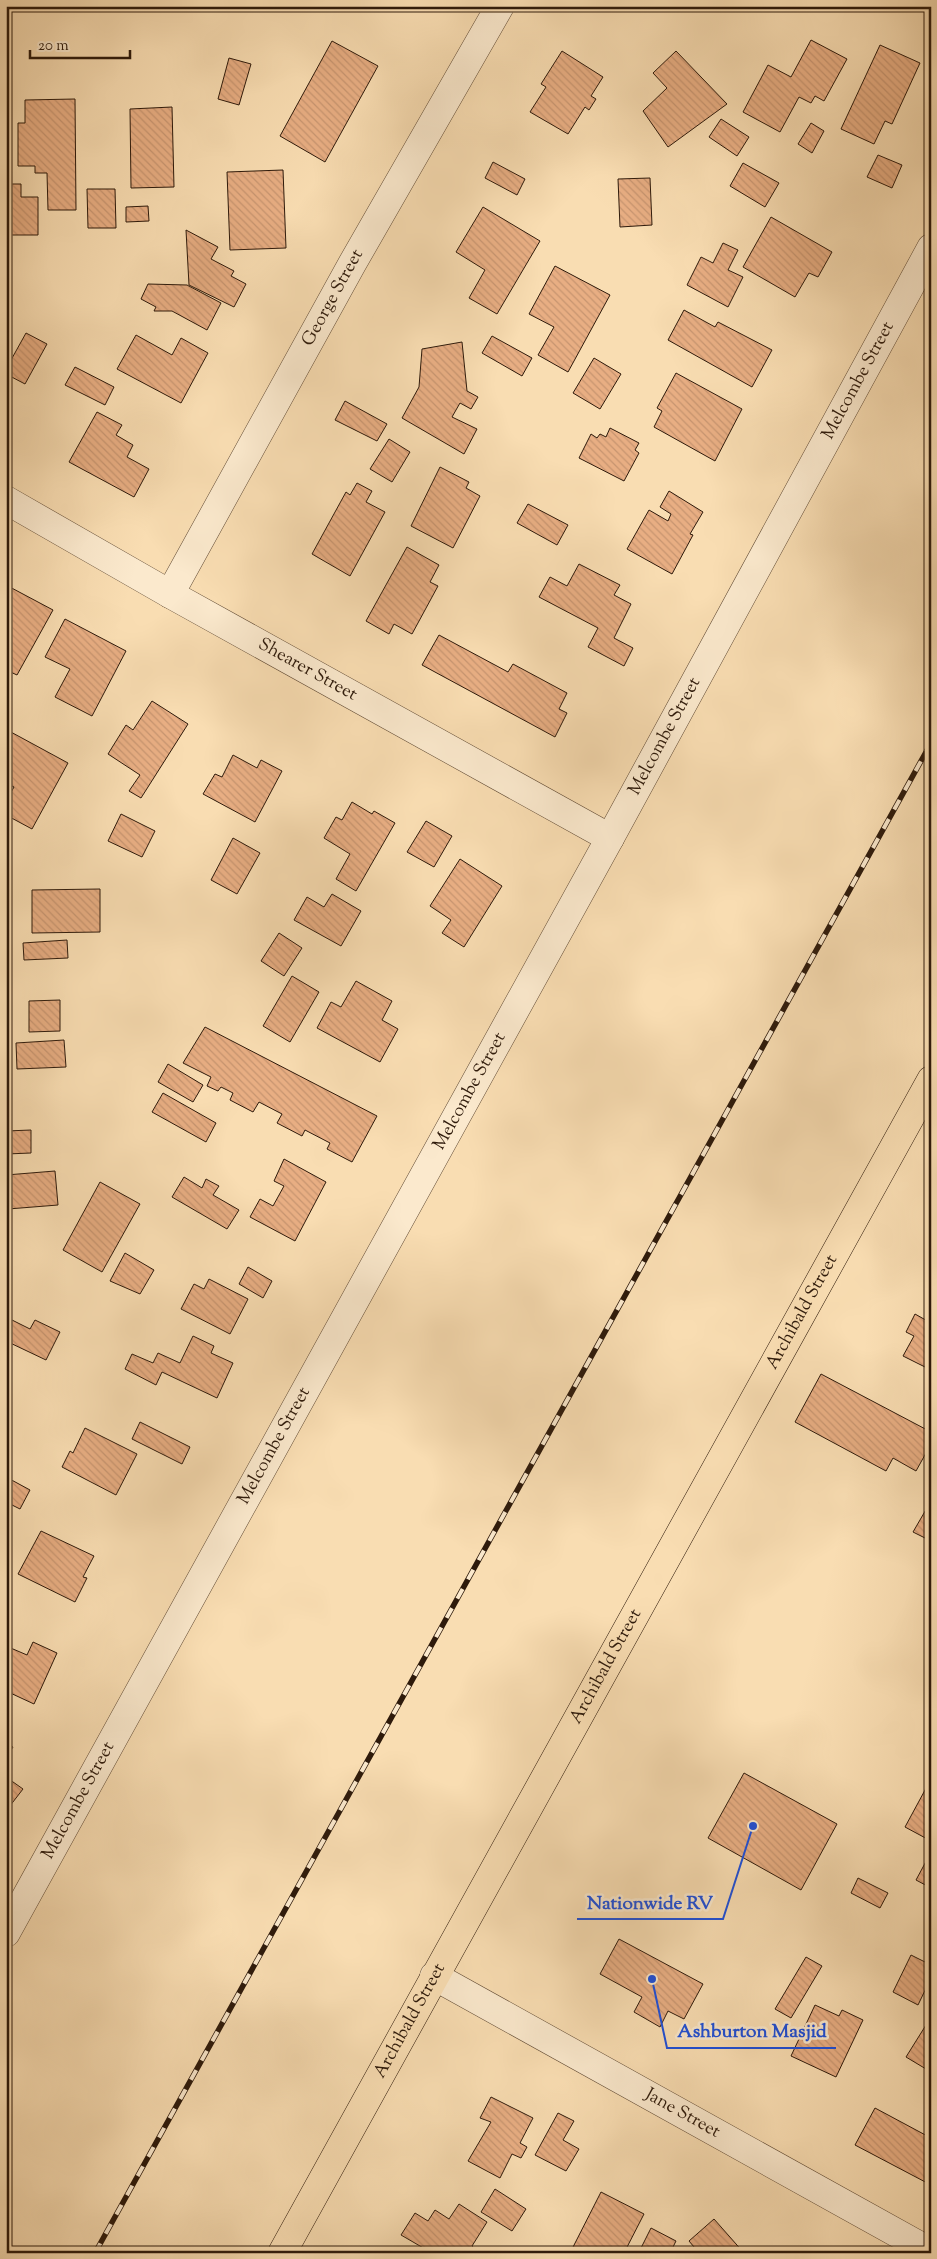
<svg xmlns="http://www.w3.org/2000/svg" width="937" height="2259" font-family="'Sorts Mill Goudy',serif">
	<defs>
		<pattern id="building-back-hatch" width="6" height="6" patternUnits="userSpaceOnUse" patternTransform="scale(1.25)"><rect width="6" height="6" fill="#e8ae83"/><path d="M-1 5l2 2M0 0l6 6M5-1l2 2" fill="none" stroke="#c79570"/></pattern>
	</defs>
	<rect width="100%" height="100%" fill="#f9ddb2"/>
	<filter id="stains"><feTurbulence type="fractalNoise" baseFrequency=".004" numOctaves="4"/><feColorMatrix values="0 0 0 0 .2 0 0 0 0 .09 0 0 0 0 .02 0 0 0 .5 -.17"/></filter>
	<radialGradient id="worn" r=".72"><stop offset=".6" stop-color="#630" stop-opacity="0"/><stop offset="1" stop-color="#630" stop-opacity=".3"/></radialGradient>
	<g fill="url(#building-back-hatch)" stroke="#2e1a0b">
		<polygon points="811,40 847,59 824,101 815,96 811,103 799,97 780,132 743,112 768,65 791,77"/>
		<polygon points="332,41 378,66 325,162 280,136"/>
		<polygon points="880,45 920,63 892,124 885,121 874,144 841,129"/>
		<polygon points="562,51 603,77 591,96 596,99 589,110 585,107 568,134 530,112 546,87 541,84"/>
		<polygon points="676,51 727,104 668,147 643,111 667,88 653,73"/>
		<polygon points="229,58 251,64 239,105 218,99"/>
		<polygon points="75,99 76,210 48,210 47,173 35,173 35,166 18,166 18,123 25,123 25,100"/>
		<polygon points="172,107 174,187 131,188 130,109"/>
		<polygon points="721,119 749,137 737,156 709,137"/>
		<polygon points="811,123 824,131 812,153 798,144"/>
		<polygon points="878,155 902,165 892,188 867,177"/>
		<polygon points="493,162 525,179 517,195 485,178"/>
		<polygon points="743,163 779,183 765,207 730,186"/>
		<polygon points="283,170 286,248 230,250 227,172"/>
		<polygon points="650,178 652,225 620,227 618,179"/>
		<polygon points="6,184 21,184 21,197 38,197 38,235 6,235"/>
		<polygon points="87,189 115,189 116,228 88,228"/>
		<polygon points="148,206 149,221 126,222 126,207"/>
		<polygon points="483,207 540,241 497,314 469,298 485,270 456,252"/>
		<polygon points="771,217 832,252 818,277 809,273 795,297 743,267"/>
		<polygon points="186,230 218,247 211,259 234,271 231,276 246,284 234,307 189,285"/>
		<polygon points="723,243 738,250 728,270 743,277 728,307 687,285 701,257 713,263"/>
		<polygon points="555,266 610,295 568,372 538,355 554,327 529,314"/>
		<polygon points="148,284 187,285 221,303 207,330 172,311 154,311 156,307 141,299"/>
		<polygon points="684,310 715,327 718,322 772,350 752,387 668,340"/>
		<polygon points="26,333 47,344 25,384 6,374 6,369"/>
		<polygon points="136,335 172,355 181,338 208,353 181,403 117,369"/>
		<polygon points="492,336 532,358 522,376 482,353"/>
		<polygon points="462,342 467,391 478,397 471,409 460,403 452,417 477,429 464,454 402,418 419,387 422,349"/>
		<polygon points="594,358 621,374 600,409 573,393"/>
		<polygon points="75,367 114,387 105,405 65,385"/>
		<polygon points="676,373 742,409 715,461 654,427 662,411 657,408"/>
		<polygon points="345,401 387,424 377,441 335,420"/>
		<polygon points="97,412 122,425 116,435 133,445 127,457 149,469 134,497 69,462"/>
		<polygon points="610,428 639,443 635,450 639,453 624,481 579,458 591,434 597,438 600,434 606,437"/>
		<polygon points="389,439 410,452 392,482 370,469"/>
		<polygon points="440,467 469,482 466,488 480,496 453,548 411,526"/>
		<polygon points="357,483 372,491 366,502 385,512 350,576 312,554 346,492 350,495"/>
		<polygon points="669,491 703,512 690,534 693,535 672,574 627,549 649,510 668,521 671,514 660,507"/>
		<polygon points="528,504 568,525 557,545 517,523"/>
		<polygon points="407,547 439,565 430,582 438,586 412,634 394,624 389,634 366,621"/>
		<polygon points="579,564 620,585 614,595 631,604 614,638 633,648 624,666 588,647 598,628 539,597 550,577 567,586"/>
		<polygon points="6,585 53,610 17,675 6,670"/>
		<polygon points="65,619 126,651 92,716 55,697 70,669 45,657"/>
		<polygon points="439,635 508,672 513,664 567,693 559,709 567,713 555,737 422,665"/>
		<polygon points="152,701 188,724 141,798 129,791 140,775 108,754 126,725 133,730"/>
		<polygon points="9,731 68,763 32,829 6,815 6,801 14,787 6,783 6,736"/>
		<polygon points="233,755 257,768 261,760 282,771 255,822 203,794 215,774 222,777"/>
		<polygon points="352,802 372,814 374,811 395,823 356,891 336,879 350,854 324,838 336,817 342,820"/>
		<polygon points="121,814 155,831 142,857 108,841"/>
		<polygon points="426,821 452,836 434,867 407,852"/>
		<polygon points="233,838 260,853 237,894 211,880"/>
		<polygon points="460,859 502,886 464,947 442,933 451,920 430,906"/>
		<polygon points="100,889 100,932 32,933 32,890"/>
		<polygon points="332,894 361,911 341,946 294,920 307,897 324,907"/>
		<polygon points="279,933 302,948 284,976 261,961"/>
		<polygon points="67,940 68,958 24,960 23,943"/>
		<polygon points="292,976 319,992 290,1042 263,1026"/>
		<polygon points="356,981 392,1001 382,1020 398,1029 380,1062 317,1028 331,1002 341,1007"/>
		<polygon points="60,1000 60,1031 29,1032 29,1001"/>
		<polygon points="205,1027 377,1116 352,1162 327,1149 330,1143 305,1130 302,1136 277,1123 282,1114 259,1102 253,1112 230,1100 233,1093 221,1087 218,1091 207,1086 211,1077 183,1063"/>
		<polygon points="64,1040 66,1067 17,1069 16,1043"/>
		<polygon points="168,1064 203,1085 193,1102 158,1082"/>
		<polygon points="163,1093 216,1123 206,1142 152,1112"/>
		<polygon points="31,1130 31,1153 6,1154 6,1131"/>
		<polygon points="284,1159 326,1182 295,1241 250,1217 260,1199 273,1206 284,1186 274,1181"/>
		<polygon points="55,1171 58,1205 8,1209 6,1175"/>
		<polygon points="184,1177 202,1188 206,1179 219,1186 213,1195 239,1210 227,1229 172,1197"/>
		<polygon points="100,1182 140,1204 102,1272 63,1250"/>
		<polygon points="6,1231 9,1231 10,1255 6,1256"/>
		<polygon points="125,1253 154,1270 140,1294 110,1281"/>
		<polygon points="248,1267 272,1281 263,1298 239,1284"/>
		<polygon points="209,1279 248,1299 230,1334 181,1309 194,1284 204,1289"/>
		<polygon points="915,1314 931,1323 931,1370 903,1356 914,1336 906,1332"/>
		<polygon points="6,1317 30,1329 35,1320 60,1332 46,1360 6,1341"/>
		<polygon points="193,1336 214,1346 211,1353 233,1363 217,1398 162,1372 156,1385 125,1369 132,1354 153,1363 158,1353 180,1363"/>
		<polygon points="821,1374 931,1432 931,1444 916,1471 893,1458 886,1471 795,1422"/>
		<polygon points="140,1422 190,1447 182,1464 132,1439"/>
		<polygon points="85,1428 137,1454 116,1495 62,1467 70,1451 73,1453"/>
		<polygon points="6,1477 30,1490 20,1509 6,1502"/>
		<polygon points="931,1501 931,1541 913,1532"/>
		<polygon points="41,1531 94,1556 83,1577 87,1578 75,1602 18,1574"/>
		<polygon points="33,1642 57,1653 34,1704 6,1691 6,1646 27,1655"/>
		<polygon points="6,1743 13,1747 6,1758"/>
		<polygon points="744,1773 837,1824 801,1890 708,1838"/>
		<polygon points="6,1777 23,1789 6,1811"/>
		<polygon points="931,1779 931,1841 905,1827"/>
		<polygon points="930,1854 931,1854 931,1888 916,1880"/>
		<polygon points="858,1878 888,1893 880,1908 851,1893"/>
		<polygon points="619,1939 703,1984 684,2019 668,2011 660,2027 634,2012 642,1997 600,1974"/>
		<polygon points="911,1955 931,1965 931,1978 918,2005 893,1992"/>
		<polygon points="806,1957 822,1966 791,2018 775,2009"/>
		<polygon points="815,2005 839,2016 842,2010 863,2020 836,2077 791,2056"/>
		<polygon points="931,2017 931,2072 906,2057"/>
		<polygon points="491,2097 533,2118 520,2143 527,2147 521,2158 512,2154 500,2178 468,2161 491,2122 480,2118"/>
		<polygon points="875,2108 931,2138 931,2185 855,2145"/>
		<polygon points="558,2113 574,2121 563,2140 579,2149 566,2171 535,2155"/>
		<polygon points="495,2189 526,2209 512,2231 481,2212"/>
		<polygon points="601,2192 644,2214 624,2253 570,2253"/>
		<polygon points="459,2204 487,2222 472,2246 479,2253 432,2253 401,2235 415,2213 428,2221 435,2210 449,2219"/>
		<polygon points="714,2219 744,2253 687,2253 694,2247 689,2241"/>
		<polygon points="651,2228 676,2241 670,2253 639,2252"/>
	</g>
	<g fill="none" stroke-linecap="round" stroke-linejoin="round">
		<defs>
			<g id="minor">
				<path id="s1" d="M6 500 170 594 610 838"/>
				<path id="s2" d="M170 594 352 264 500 6"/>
				<path id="s3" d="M6 1933 610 838 931 248"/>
				<path id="s4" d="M434 1976 931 2252"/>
			</g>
			<g id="highway">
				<path id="s5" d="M282 2253 931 1080"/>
			</g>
		</defs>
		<use href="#minor" stroke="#614b35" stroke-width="29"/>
		<use href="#highway" stroke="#2e1a0b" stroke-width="29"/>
		<use href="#minor" stroke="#fbe9cd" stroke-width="28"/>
		<use href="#highway" stroke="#f9ddb2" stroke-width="28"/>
		<defs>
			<polyline id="rail" points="95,2253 931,743"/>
		</defs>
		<use href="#rail" stroke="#2e1a0b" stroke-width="5.5"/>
		<use href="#rail" stroke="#fbe9cd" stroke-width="4" stroke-dasharray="11" stroke-linecap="butt"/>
	</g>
	<g text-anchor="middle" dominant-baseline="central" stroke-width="5" stroke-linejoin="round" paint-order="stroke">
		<g font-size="18" fill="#2e1a0b" stroke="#fbe9cd">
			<text stroke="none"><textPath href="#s2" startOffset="338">George Street</textPath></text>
			<text stroke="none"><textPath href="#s3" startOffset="1771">Melcombe Street</textPath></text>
			<text stroke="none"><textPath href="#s1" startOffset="346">Shearer Street</textPath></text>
			<text stroke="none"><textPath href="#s3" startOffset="1366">Melcombe Street</textPath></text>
			<text stroke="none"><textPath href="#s3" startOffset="961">Melcombe Street</textPath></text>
			<text stroke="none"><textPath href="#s5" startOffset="1075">Archibald Street</textPath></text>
			<text stroke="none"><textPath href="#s3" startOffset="556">Melcombe Street</textPath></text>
			<text stroke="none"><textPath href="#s5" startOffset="670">Archibald Street</textPath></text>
			<text stroke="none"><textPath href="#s3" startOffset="151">Melcombe Street</textPath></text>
			<text stroke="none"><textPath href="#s5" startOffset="265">Archibald Street</textPath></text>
			<text stroke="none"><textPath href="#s4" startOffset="284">Jane Street</textPath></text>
		</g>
	</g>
	<path fill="none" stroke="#1d4ed8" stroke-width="2" d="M753 1826L723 1919H577M652 1979L667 2048H836"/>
	<g fill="#1d4ed8" stroke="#fbe9cd" stroke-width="2">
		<circle cx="753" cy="1826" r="5"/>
		<circle cx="652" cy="1979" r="5"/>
	</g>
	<g font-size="19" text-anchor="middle" font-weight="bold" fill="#1d4ed8" stroke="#fbe9cd" stroke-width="5" stroke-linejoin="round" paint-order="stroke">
		<text x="650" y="1909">Nationwide RV</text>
		<text x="752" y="2037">Ashburton Masjid</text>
	</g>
	<rect width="937" height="2259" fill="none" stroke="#f9ddb2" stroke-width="25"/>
	<rect x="8" y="8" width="922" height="2244" fill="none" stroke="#2e1a0b" stroke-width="2.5"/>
	<rect x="12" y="12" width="912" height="2234" fill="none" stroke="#2e1a0b"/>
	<path d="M30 50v8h100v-8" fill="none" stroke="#2e1a0b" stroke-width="2.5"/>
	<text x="38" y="50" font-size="15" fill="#2e1a0b" stroke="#fbe9cd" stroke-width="4" paint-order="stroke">20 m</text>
	<rect width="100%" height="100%" filter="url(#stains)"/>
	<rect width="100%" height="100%" fill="url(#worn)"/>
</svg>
